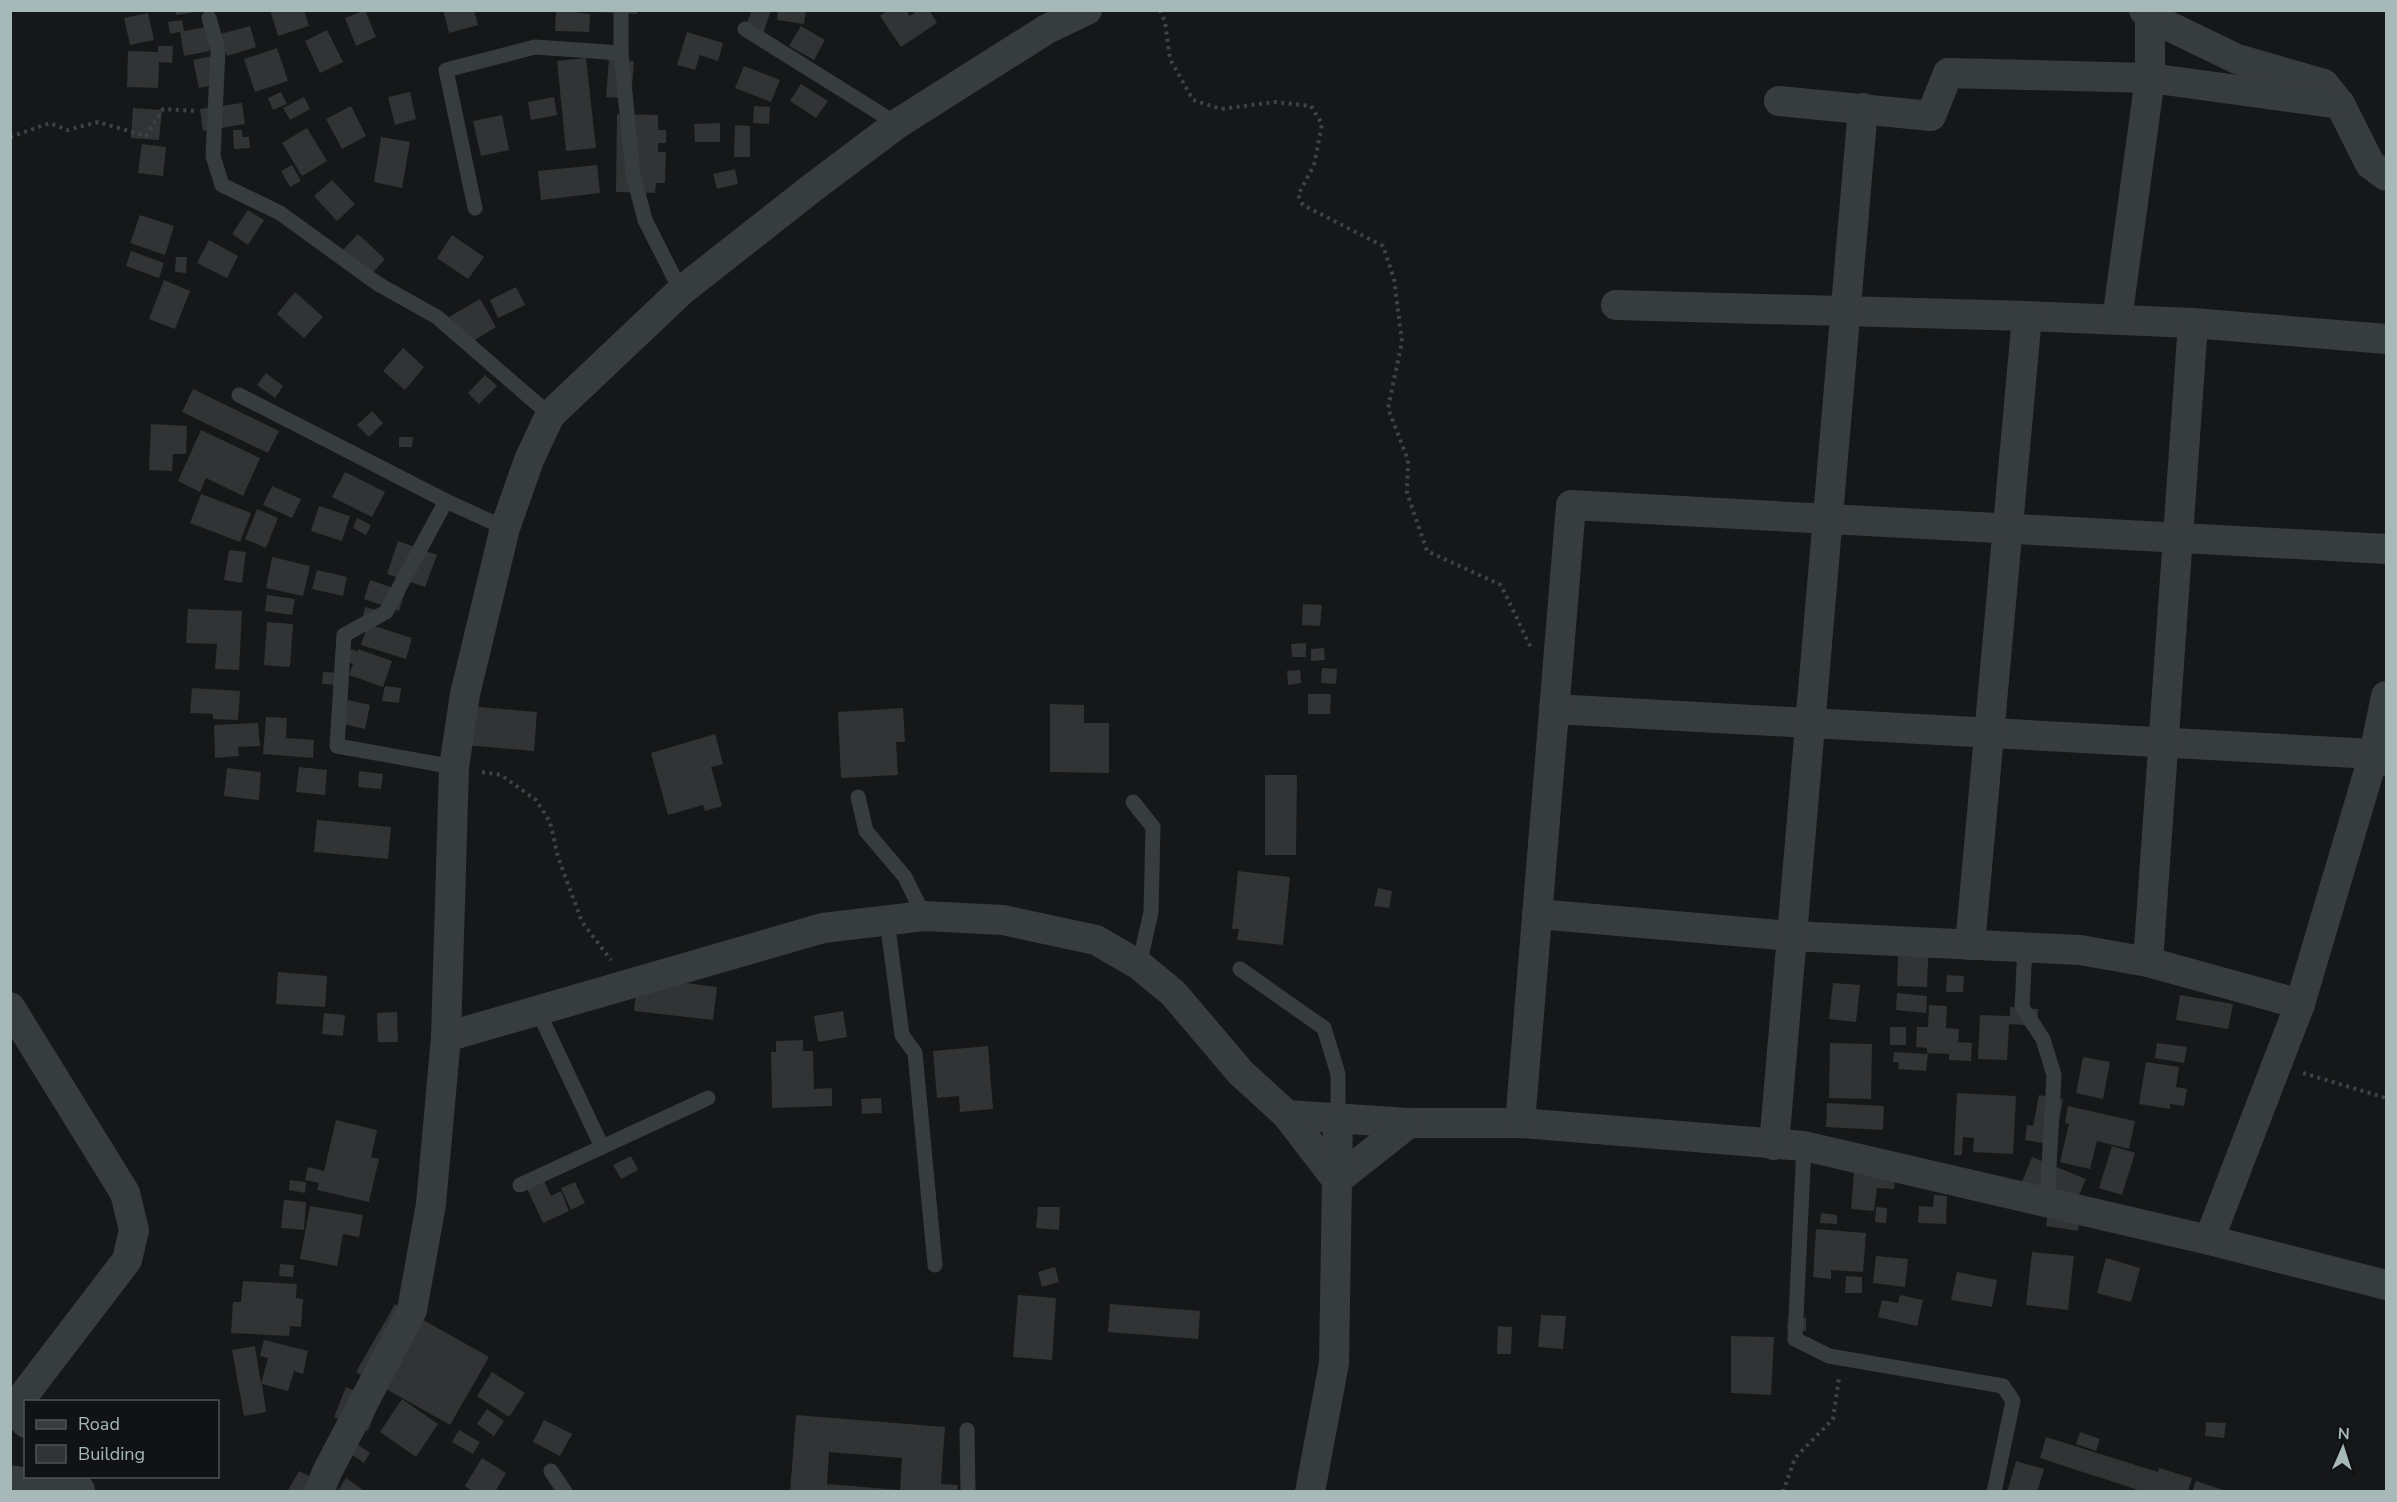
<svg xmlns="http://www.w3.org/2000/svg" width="2397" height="1502" font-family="'Nunito Sans',sans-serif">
	<rect width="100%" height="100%" fill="#161718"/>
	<g fill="#313334" fill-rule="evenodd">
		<polygon points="175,10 196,10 196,12 176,15"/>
		<polygon points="270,10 304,10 309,26 278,36"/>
		<polygon points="365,10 376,37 356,46 345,18"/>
		<polygon points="443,10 474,10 478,25 449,33"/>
		<polygon points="556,10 590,14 589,32 555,31"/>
		<polygon points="598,10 637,10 637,14 598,12"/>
		<polygon points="746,10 771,10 762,37 744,30 751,13"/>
		<polygon points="778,10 806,10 804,24 777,20"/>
		<polygon points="888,10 906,10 910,16 918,10 929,10 937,23 901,47 880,16"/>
		<polygon points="148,13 154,40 130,45 124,18"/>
		<polygon points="182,20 184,31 206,27 210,51 184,56 180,32 170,34 168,22"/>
		<polygon points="250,26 256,47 227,56 220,34"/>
		<polygon points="801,26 825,40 814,60 789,46"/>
		<polygon points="327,30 343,62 320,73 305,41"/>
		<polygon points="687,32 723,43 718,61 700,55 695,70 677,65"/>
		<polygon points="158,46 173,46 172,63 159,62 158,88 127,87 128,51 158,52"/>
		<polygon points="277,48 288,81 255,92 244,59"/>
		<polygon points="217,55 222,83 199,88 193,60"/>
		<polygon points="586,58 596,148 566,151 557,61"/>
		<polygon points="609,59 634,61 631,99 606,97"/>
		<polygon points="744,66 780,80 771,102 735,88"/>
		<polygon points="801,84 828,101 816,118 790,101"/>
		<polygon points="281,92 287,104 273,110 268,98"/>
		<polygon points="410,92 416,119 395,125 388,97"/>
		<polygon points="304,97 310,109 290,120 283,108"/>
		<polygon points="554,97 557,115 531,120 528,102"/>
		<polygon points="242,103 245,124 203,131 200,109"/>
		<polygon points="351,106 366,136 342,149 326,119"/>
		<polygon points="754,106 770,107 769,124 753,123"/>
		<polygon points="133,108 162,110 159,140 131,138"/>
		<polygon points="617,114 658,115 658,130 666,130 666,143 658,143 658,152 666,152 665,183 656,183 655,193 616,192"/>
		<polygon points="502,115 509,150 481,156 473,121"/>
		<polygon points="720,123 720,142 695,142 694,124"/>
		<polygon points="735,125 750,126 750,157 734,157"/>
		<polygon points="307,128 327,161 302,176 282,143"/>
		<polygon points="233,130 242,130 242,137 249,137 250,148 234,149"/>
		<polygon points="381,137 410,142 402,188 374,182"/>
		<polygon points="142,144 166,147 163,176 138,173"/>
		<polygon points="292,165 301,181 290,187 281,171"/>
		<polygon points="597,165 600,193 541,200 538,171"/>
		<polygon points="735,169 738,184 717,189 713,174"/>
		<polygon points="332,180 355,204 337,221 314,196"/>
		<polygon points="248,210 264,220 248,245 232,234"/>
		<polygon points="140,215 174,226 165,255 130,243"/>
		<polygon points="358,234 385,259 369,277 342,251"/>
		<polygon points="452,235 484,257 468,279 437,258"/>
		<polygon points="209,240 238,256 227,278 197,263"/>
		<polygon points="131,251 164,263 159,278 126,266"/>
		<polygon points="176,257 187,257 186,273 175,272"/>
		<polygon points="164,280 190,291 175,329 149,319"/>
		<polygon points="516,287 525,305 498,318 490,300"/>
		<polygon points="295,292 323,317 304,338 277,314"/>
		<polygon points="480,299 496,327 465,346 449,317"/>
		<polygon points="403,348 424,367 405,390 383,371"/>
		<polygon points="266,373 283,386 275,398 257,385"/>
		<polygon points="485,375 497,386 479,404 468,393"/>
		<polygon points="193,389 279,431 268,453 182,412"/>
		<polygon points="372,411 383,423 369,437 357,425"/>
		<polygon points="151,424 187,426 186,454 173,454 172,471 149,470"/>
		<polygon points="201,430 260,458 243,496 206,478 200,492 178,481"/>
		<polygon points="399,437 413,437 412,447 399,447"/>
		<polygon points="345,472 385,492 372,517 332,497"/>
		<polygon points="272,486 301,499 292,518 263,505"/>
		<polygon points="201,494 251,513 240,542 190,523"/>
		<polygon points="319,506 350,516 342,541 311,531"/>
		<polygon points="257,509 278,518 266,548 245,539"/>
		<polygon points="357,518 371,525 366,535 353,528"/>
		<polygon points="398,541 437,555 425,587 387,574"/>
		<polygon points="229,550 246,552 242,583 224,580"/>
		<polygon points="272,557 310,566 303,596 266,588"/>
		<polygon points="317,570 347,577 343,596 312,589"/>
		<polygon points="370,580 405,592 399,611 364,599"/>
		<polygon points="267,595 295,599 292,615 265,611"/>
		<polygon points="1303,604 1322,605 1320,626 1302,625"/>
		<polygon points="365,607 380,611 362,621"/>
		<polygon points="188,609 242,611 239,670 215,669 217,644 186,643"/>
		<polygon points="267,622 293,624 290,667 264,665"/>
		<polygon points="368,624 412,638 406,659 361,645"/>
		<polygon points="1306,643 1306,657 1292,657 1291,644"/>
		<polygon points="341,646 357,651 356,657 358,649 392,661 383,687 349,675 353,664 337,659"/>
		<polygon points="1324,648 1325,660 1311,661 1311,649"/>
		<polygon points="1322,668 1337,669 1336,684 1321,683"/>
		<polygon points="1300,670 1301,683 1288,685 1287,671"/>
		<polygon points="323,672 341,673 341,685 322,684"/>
		<polygon points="385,686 401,688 399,703 382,701"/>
		<polygon points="192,688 240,691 238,720 213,719 213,714 190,713"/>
		<polygon points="1308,694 1331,694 1330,714 1308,714"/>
		<polygon points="344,699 370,705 365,729 339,723"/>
		<polygon points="1050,704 1084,705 1084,723 1109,723 1109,773 1050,772"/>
		<polygon points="457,705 537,712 534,751 454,744"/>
		<polygon points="903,708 905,742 896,742 898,775 841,778 838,712"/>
		<polygon points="266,717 287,718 286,738 314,740 313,758 263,754"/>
		<polygon points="258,723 260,746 238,747 239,756 215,758 214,725"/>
		<polygon points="715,734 723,764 711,767 722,806 705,811 703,805 668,815 651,753"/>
		<polygon points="299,767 327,770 325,795 296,792"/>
		<polygon points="227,768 261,772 259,800 224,796"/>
		<polygon points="359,771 383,774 381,789 358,787"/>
		<polygon points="1265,775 1297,775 1296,855 1265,855"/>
		<polygon points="317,820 391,827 388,859 314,852"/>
		<polygon points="1238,871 1290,877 1283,945 1237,940 1239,929 1232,929"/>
		<polygon points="1378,888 1392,891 1389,908 1374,906"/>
		<polygon points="1899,935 1929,936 1927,987 1897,986"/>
		<polygon points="278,972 327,976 325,1007 276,1004"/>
		<polygon points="1947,975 1964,976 1963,992 1946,992"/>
		<polygon points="638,977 717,987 713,1020 634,1011"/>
		<polygon points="1833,983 1860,985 1856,1022 1829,1019"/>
		<polygon points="1897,993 1927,996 1926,1013 1896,1010"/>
		<polygon points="2180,995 2233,1004 2228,1029 2176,1020"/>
		<polygon points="1929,1005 1947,1006 1946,1028 1959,1029 1958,1042 1972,1043 1971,1061 1949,1060 1949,1054 1927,1053 1927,1048 1916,1047 1917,1027 1928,1027"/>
		<polygon points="2010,1007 2038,1009 2037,1026 2009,1024 2007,1060 1978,1059 1980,1015 2010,1016"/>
		<polygon points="843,1011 847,1037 818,1042 814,1016"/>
		<polygon points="397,1012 398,1042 378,1042 377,1013"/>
		<polygon points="324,1013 345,1015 343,1036 322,1034"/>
		<rect x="1890" y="1027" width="16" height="18"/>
		<polygon points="803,1040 803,1051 813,1051 814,1089 832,1088 832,1106 772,1108 771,1052 776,1052 776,1041"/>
		<polygon points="1830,1043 1872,1044 1871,1099 1829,1098"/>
		<polygon points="2157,1043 2187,1047 2184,1063 2155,1058"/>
		<polygon points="988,1046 993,1109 960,1112 959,1096 937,1098 933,1051"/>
		<polygon points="1894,1052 1928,1054 1926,1071 1898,1069 1899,1062 1893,1062"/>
		<polygon points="2083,1057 2110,1062 2103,1099 2076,1093"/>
		<polygon points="2146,1062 2179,1067 2176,1087 2187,1089 2184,1106 2170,1104 2170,1109 2139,1104"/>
		<polygon points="1957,1093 2016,1096 2013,1154 1973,1152 1974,1138 1963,1137 1962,1155 1954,1155"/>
		<polygon points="2039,1095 2063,1099 2055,1145 2025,1140 2027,1125 2033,1126"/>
		<polygon points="881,1098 882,1113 862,1114 861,1099"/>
		<polygon points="1827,1103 1884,1106 1883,1130 1826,1127"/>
		<polygon points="2068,1106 2135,1121 2129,1149 2097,1141 2090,1169 2060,1162 2069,1124 2065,1123"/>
		<polygon points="336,1120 377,1130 371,1157 379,1159 369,1202 317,1190 319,1183 305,1180 308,1167 324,1171"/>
		<polygon points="2112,1146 2135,1153 2122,1195 2099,1188"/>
		<polygon points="631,1156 638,1170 621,1179 613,1165"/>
		<polygon points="2032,1157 2086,1179 2074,1206 2021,1184"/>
		<polygon points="1855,1160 1897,1164 1894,1189 1877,1188 1874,1211 1851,1209"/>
		<polygon points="539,1170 551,1196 561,1191 569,1211 543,1223 522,1178"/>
		<polygon points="290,1180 306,1182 305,1193 289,1190"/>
		<polygon points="575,1182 585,1203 571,1210 561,1188"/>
		<polygon points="1934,1195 1947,1196 1946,1224 1918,1223 1919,1206 1933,1207"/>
		<polygon points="284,1200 306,1202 304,1230 281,1228"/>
		<polygon points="310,1206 363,1215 359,1237 343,1234 337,1266 300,1259"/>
		<polygon points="1038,1207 1060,1207 1059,1230 1036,1228"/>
		<polygon points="1876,1207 1887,1208 1886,1223 1875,1222"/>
		<polygon points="2049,1209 2080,1214 2078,1231 2046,1226"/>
		<polygon points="1821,1213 1837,1215 1837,1224 1820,1223"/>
		<polygon points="1816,1229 1866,1233 1863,1272 1831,1270 1831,1279 1813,1277"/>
		<polygon points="2032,1252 2074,1256 2068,1310 2026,1305"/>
		<polygon points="1876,1256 1908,1259 1905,1287 1873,1283"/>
		<polygon points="2106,1258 2140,1268 2131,1302 2097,1293"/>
		<polygon points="280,1264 294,1265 293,1277 279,1276"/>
		<polygon points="1055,1267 1059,1282 1042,1287 1038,1272"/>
		<polygon points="1957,1272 1997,1280 1992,1307 1951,1300"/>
		<polygon points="1846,1276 1862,1277 1862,1293 1845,1293"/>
		<polygon points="243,1281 297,1284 296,1298 303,1299 301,1327 290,1326 289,1336 231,1333 233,1302 241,1302"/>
		<polygon points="1018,1295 1056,1298 1052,1360 1013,1357"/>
		<polygon points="1900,1295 1923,1300 1917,1326 1878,1317 1882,1300 1898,1303"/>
		<polygon points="395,1304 489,1357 450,1425 356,1372"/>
		<polygon points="1110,1304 1200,1311 1198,1339 1108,1332"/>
		<polygon points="1541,1315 1566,1316 1563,1349 1538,1347"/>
		<polygon points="1788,1318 1806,1318 1806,1331 1787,1330"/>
		<polygon points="1498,1326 1512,1327 1511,1354 1497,1354"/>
		<polygon points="1731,1336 1774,1337 1771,1395 1731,1393"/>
		<polygon points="264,1340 308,1351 303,1374 294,1371 288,1391 262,1384 266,1412 244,1416 232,1350 255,1346 261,1384 268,1358 260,1356"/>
		<polygon points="492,1372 525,1393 509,1417 477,1396"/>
		<polygon points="346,1387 380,1401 368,1431 334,1417"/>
		<polygon points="402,1399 438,1424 416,1457 380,1432"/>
		<polygon points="487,1409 504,1421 494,1436 477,1424"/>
		<path d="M796 1415 945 1427 941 1484 958 1485 957 1492H790ZM829 1452 902 1458 900 1490 827 1484Z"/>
		<polygon points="544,1420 572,1434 560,1456 533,1442"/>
		<polygon points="2206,1422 2226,1423 2224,1438 2205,1436"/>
		<polygon points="459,1430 480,1442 473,1454 452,1442"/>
		<polygon points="2080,1432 2100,1439 2096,1451 2076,1444"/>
		<polygon points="2046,1437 2158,1472 2159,1468 2192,1478 2188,1492 2144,1492 2040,1458"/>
		<polygon points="348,1438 370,1453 364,1463 342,1448"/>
		<polygon points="482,1458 506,1473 495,1492 474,1492 465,1486"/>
		<polygon points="2016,1461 2044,1469 2037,1492 2007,1492"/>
		<polygon points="299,1471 315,1479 308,1492 287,1492"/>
		<polygon points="346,1478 366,1492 337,1492"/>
		<polygon points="2196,1481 2226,1491 2226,1492 2192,1492"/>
	</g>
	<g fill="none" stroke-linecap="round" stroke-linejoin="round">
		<g stroke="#3d4445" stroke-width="4" stroke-dasharray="3 4.5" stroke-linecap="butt">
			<polyline points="1160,10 1165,22 1170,59 1193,100 1221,109 1275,102 1311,106 1322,124 1314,165 1298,195 1303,205 1383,246 1394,279 1402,342 1388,408 1408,460 1407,493 1427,551 1501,585 1531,648"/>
			<polyline points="10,137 50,123 67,130 98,122 146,136 163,109 197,111"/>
			<polyline points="482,772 501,775 536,800 550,822 558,857 582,922 611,960"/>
			<polyline points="2303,1073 2386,1098"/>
			<polyline points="1783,1492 1795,1458 1833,1419 1839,1378"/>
		</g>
		<g stroke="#373c3e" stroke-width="15">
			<polyline points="621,10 621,53 633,174 645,220 681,291"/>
			<polyline points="209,18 218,50 213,156 222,185 280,213 378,284 437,317 550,415"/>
			<polyline points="745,29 897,124"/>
			<polyline points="475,208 446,70 535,47 621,53"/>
			<polyline points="239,395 446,501 505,528"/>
			<polyline points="446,501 386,612 344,635 337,746 454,767"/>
			<polyline points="858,797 866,831 905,877 924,916"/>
			<polyline points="1133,802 1153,827 1151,912 1139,965"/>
			<polyline points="887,920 902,1035 915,1053 935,1265"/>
			<polyline points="2025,947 2022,1007 2043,1039 2054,1075 2047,1202"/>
			<polyline points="1240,969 1324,1028 1338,1074 1338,1119"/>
			<polyline points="538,1011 602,1147"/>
			<polyline points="1804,1146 1795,1339 1829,1356 2003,1386 2013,1401 1994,1492"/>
			<polyline points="520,1185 708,1098"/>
			<polyline points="967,1430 968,1492"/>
			<polyline points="551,1471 565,1492"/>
		</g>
		<g stroke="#373c3e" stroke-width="30">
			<polyline points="2144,10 2150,17 2237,59 2324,84 2340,104 2370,164 2386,176"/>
			<polyline points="1779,101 1931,116 1948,73 2150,78 2340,104"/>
			<polyline points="1616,305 2027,316 2193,323 2386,339"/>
			<polyline points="2117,320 2150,78 2150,17"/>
			<polyline points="1554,709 2374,754 2386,761"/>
			<polyline points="1537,914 1792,936 2080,950 2148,962 2300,1004"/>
			<polyline points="1970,945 2027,316"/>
			<polyline points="2148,962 2193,323"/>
			<polyline points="10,1007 125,1193 134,1230 127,1260 14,1408 26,1423"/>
			<polyline points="446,1037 823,928 924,916 1003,920 1096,940 1139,965 1173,993 1241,1073 1287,1115 1409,1123 1520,1123 1804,1146 2209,1240 2386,1285"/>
			<polyline points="1287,1115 1337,1180 1409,1123"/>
			<polyline points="1520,1123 1571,505 2386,549"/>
			<polyline points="1774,1145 1863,108"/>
			<polyline points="2209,1240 2300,1004 2374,754 2386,696"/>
			<polyline points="10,1480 80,1490"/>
			<polyline points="319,1492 327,1472 412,1310 431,1204 446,1037 454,767 465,694 505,528 529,460 550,415 681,291 812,188 897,124 1047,29 1087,10"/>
			<polyline points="1310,1492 1334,1363 1338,1119"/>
		</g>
	</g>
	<rect width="2397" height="1502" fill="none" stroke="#a7b8b9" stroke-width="24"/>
	<rect x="24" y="1400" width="195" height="78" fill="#111213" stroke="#4d5455" stroke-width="1.5"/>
	<rect x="36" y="1420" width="30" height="9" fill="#373c3e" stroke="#4d5455" stroke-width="1.5"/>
	<text x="78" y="1430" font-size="18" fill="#a7b8b9">Road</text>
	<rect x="36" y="1445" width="30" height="18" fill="#313334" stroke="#4d5455" stroke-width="1.5"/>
	<text x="78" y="1460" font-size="18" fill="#a7b8b9">Building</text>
	<g transform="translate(2343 1448) rotate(3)" stroke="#111213" stroke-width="4.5" paint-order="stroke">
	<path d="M0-4.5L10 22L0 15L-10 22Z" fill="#a7b8b9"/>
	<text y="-9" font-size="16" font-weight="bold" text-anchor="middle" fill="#a7b8b9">N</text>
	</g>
</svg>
